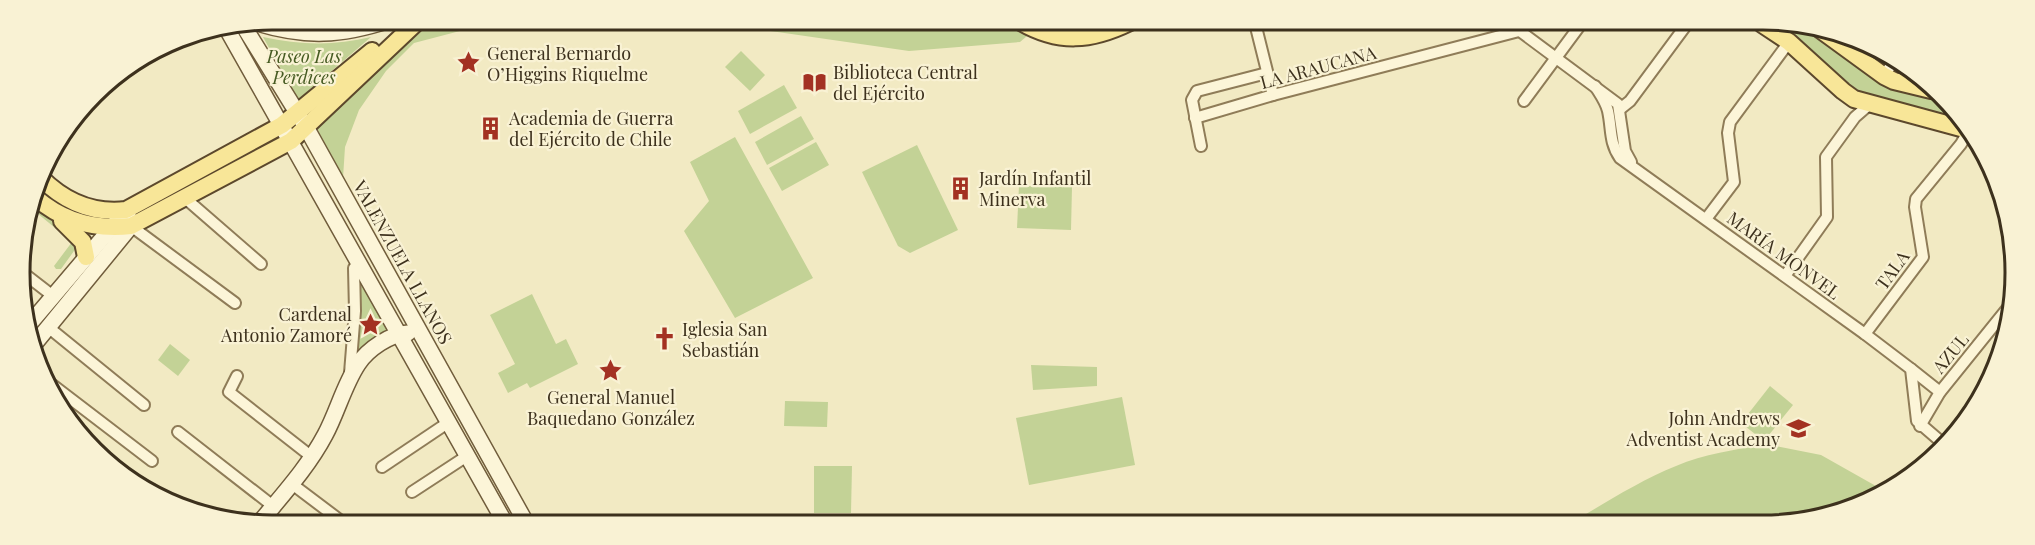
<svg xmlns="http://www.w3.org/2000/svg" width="2035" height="545" font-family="'Playfair Display',serif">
	<rect width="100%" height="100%" fill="#f2eac3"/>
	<g fill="#c3d296">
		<polygon points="433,20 502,20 414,43 386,71 359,110 345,147 343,178 316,133 318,127"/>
		<polygon points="701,21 1008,22 1027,36 1020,42 909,51"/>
		<polygon points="1768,24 1802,24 1889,86 1938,97 1965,124 1856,94"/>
		<path d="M263 37C300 45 334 46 371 37L298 100Z"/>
		<polygon points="741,51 765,75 750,91 725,67"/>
		<polygon points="784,85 797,108 750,134 738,111"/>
		<polygon points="801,116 814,139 767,165 755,142"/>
		<polygon points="735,137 813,278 735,318 684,231 709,201 690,162"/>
		<polygon points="816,142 829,165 782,191 769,168"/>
		<polygon points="917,145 958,230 910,253 898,246 862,172"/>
		<polygon points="1019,186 1072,187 1071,230 1017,228"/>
		<polygon points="34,204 79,244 61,269 56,269 54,266 72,242 37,213 32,219 30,217"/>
		<polygon points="361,270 394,325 358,353"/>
		<polygon points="532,294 556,344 566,339 578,364 530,388 527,383 508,393 498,373 515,364 490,315"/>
		<polygon points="170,344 190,360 178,376 158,360"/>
		<polygon points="1031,365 1097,367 1097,386 1033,390"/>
		<polygon points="1770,386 1793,405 1764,441 1741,423"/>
		<polygon points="1122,397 1135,465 1029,485 1016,418"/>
		<polygon points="785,401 828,402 827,427 784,426"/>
		<path d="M1765 444 1821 455 1883 490 1874 500 1795 523H1571C1605 503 1639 481 1676 466 1704 454 1735 450 1765 444Z"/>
		<polygon points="814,466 852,466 851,513 814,513"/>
	</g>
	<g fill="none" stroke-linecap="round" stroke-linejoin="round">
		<defs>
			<g id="street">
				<polyline points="1255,23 1273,95"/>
				<polyline points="1509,23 1618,104 1625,151 1631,162"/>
				<polyline points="1884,76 1895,59"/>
				<path d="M1595 86C1600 94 1606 102 1608 111 1612 129 1609 142 1620 158L1865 334 1911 369 1917 421 1946 446"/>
				<polyline points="1524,101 1581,24"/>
				<polyline points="1620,109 1630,101 1687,24"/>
				<polyline points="1195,118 1273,95 1519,31"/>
				<polyline points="1201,146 1192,100 1197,91 1267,73"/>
				<polyline points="185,198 261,264"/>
				<polyline points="1706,219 1734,182 1728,133 1730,122 1789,42"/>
				<polyline points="131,226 235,303"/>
				<polyline points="22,272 53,296"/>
				<polyline points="1785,276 1827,217 1826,157 1855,117 1870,104"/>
				<polyline points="48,327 144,405"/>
				<polyline points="1865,334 1923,257 1915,207 1916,199 1961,144 1969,130"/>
				<polyline points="1911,369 1940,392"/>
				<polyline points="350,373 355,311 354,268 359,263"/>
				<polyline points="237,376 229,392 312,457"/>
				<polyline points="50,383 152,461"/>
				<polyline points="1920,426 1940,392 2011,304"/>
				<polyline points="178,432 273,506"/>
				<polyline points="382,467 449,422"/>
				<polyline points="292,484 341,521"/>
				<polyline points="412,492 467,456"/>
			</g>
			<g id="secondary">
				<path d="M257 23C307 38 340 36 390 20"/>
				<polyline points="243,25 306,127 525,521"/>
				<polyline points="227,29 504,521"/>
				<polyline points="27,327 118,220"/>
				<polyline points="32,347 131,226 129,218"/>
				<path d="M261 521C284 493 308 467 325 435 337 413 344 385 358 364 368 349 390 334 408 333"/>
			</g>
			<g id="primary">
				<path d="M1021 22C1059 44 1091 41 1130 22"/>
				<polyline points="1762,24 1789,42 1843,91 1854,99 1972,131"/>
				<polyline points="1814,25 1884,76 1894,81 1931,90"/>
				<path d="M41 178C65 202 92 214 126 210L282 125 372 51"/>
				<path d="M36 198C64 222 95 230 131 226L291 141 419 20"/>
				<polyline points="62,221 83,242 86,257"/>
			</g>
		</defs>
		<use href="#street" stroke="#8f7c58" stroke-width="14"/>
		<use href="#secondary" stroke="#705c3b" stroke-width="18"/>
		<use href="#primary" stroke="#5c482c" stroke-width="20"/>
		<use href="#street" stroke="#fcf5d8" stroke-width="10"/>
		<use href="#secondary" stroke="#fcf5d8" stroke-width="15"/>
		<use href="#primary" stroke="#f8e698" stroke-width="16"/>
	</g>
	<defs>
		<symbol id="sight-bare" viewBox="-9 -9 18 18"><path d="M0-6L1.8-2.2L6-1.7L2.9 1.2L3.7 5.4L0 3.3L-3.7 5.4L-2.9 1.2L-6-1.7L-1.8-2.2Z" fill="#a33122" stroke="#f9f2d4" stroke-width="2.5" paint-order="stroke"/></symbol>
		<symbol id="library-bare" viewBox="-9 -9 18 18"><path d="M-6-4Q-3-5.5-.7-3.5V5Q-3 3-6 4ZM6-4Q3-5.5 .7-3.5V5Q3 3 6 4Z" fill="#a33122" stroke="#f9f2d4" stroke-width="2.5" paint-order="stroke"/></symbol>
		<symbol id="building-bare" viewBox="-9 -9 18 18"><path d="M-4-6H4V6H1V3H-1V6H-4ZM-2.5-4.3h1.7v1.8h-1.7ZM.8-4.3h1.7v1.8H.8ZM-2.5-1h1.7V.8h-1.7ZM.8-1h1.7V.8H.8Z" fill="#a33122" stroke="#f9f2d4" stroke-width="2.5" paint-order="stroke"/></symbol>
		<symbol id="church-bare" viewBox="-9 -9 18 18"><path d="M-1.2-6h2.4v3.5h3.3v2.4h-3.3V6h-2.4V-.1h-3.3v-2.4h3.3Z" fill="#a33122" stroke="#f9f2d4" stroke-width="2.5" paint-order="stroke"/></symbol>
		<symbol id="school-bare" viewBox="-9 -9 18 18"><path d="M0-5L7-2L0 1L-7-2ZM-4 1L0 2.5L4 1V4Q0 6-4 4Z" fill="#a33122" stroke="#f9f2d4" stroke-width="2.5" paint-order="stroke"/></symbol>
	</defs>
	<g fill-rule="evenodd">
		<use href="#sight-bare" x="452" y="46" width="33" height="33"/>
		<use href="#library-bare" x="798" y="66" width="33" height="33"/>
		<use href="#building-bare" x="474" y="112" width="33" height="33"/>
		<use href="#building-bare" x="944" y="172" width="33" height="33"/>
		<use href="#sight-bare" x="354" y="308" width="33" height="33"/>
		<use href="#church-bare" x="648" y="322" width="33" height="33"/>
		<use href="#sight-bare" x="594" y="354" width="33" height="33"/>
		<use href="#school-bare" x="1782" y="412" width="33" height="33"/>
	</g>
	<g text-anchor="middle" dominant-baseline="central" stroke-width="4.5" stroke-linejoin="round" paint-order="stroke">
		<g font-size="18" fill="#3d311d" stroke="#f9f2d4" text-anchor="start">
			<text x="487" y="53">General Bernardo<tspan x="487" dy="21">O’Higgins Riquelme</tspan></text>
			<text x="833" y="72">Biblioteca Central<tspan x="833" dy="21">del Ejército</tspan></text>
			<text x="509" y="118">Academia de Guerra<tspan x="509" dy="21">del Ejército de Chile</tspan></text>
			<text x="979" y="178">Jardín Infantil<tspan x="979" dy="21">Minerva</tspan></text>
			<text x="352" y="314" text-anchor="end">Cardenal<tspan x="352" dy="21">Antonio Zamoré</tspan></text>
			<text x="682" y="329">Iglesia San<tspan x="682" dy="21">Sebastián</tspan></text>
			<text x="611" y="397" text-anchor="middle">General Manuel<tspan x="611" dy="21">Baquedano González</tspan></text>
			<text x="1780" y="418" text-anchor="end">John Andrews<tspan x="1780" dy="21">Adventist Academy</tspan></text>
		</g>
		<g font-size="18" font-style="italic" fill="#465b22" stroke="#f9f2d4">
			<text x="304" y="56">Paseo Las<tspan x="304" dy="21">Perdices</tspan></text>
		</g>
		<g font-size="18" fill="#3d311d" stroke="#f9f2d4">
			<text transform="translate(1318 67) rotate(-15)">LA ARAUCANA</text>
			<text transform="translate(1784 255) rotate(36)">MARÍA MONVEL</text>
			<text transform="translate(403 262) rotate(61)">VALENZUELA LLANOS</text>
			<text transform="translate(1892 270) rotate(-54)">TALA</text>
			<text transform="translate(1950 353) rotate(-51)">AZUL</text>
		</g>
	</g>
	<path d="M0 0H2035V545H0ZM272 30H1763A242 242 0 0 1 2005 272V273A242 242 0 0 1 1763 515H272A242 242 0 0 1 30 273V272A242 242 0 0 1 272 30Z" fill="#f9f2d4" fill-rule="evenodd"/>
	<path fill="none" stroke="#3d311d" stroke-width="3" d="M272 30H1763A242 242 0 0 1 2005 272V273A242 242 0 0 1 1763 515H272A242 242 0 0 1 30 273V272A242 242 0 0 1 272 30Z"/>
</svg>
